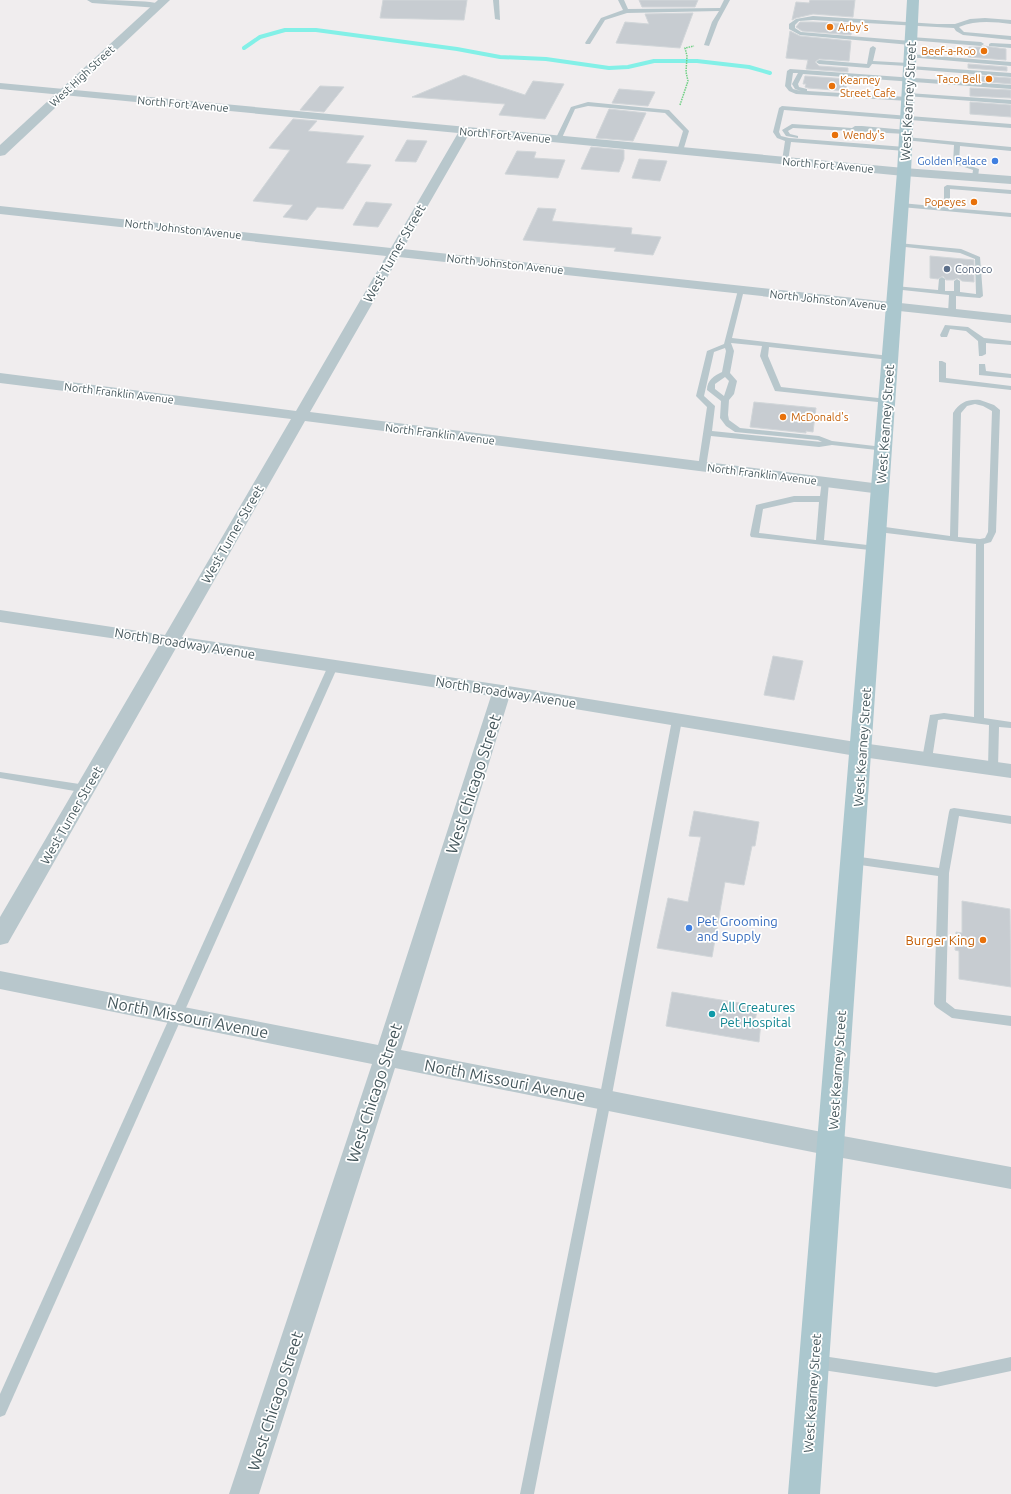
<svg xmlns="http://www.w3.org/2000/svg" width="1011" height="1494" font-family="Ubuntu,sans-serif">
	<rect width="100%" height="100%" fill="#f0edee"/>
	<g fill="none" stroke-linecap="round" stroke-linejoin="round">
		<polyline stroke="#83f0e7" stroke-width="4" points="244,48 260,37 285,30 316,30 457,49 500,57 546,59 609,68 628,67 654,61 697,61 749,67 770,73"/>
	</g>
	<g fill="#c7ccd1" stroke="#d1d6d9">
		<polygon points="383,0 467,0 464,20 380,18"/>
		<polygon points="639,0 698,0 695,7 642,7"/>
		<polygon points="810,0 855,0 853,17 813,14 796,18 792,20 796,2 809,3"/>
		<polygon points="693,13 680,48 616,43 625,22 649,24 645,14"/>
		<polygon points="800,22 813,22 852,24 851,35 802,31 796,27"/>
		<polygon points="790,31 800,36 851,41 849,61 819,59 815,62 819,66 848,68 848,72 806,69 808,60 786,58"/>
		<polygon points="984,46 1006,49 1006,60 968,57 969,47 981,47"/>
		<polygon points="968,64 1007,67 1007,71 968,68"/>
		<polygon points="464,75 525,95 533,81 564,84 545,119 499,115 505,104 412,97"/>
		<polygon points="968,75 1011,78 1011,84 967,80"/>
		<polygon points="805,76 847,79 846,91 808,88 805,87 806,84 803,84"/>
		<polygon points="320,86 344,87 324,112 300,110"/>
		<polygon points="970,88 1011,90 1011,98 970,96"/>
		<polygon points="619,89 655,92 648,106 612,103"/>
		<polygon points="970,102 1011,105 1011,117 970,114"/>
		<polygon points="609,109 646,113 633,141 596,138"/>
		<polygon points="293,119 317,121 308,131 364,136 346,163 371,165 343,209 317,207 307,220 283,217 293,205 253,201 290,150 269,148"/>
		<polygon points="407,140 427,141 416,162 395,161"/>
		<polygon points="591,147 624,150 624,159 619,172 581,169"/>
		<polygon points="517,151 536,152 534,158 565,160 558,178 505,174"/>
		<polygon points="639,159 667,161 660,181 632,178"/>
		<polygon points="366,202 392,204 378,227 353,225"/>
		<polygon points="538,208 556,209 552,221 632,228 631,234 661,237 653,255 614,251 616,248 523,240"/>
		<polygon points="930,256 974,260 974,282 962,281 958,278 953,280 946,280 943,276 938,279 930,278"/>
		<polygon points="754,402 816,408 813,432 806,431 806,433 750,427"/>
		<polygon points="773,656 803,661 794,700 764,695"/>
		<polygon points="694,811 759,822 755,846 752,846 744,885 725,882 712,957 657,948 668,898 688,902 701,837 689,836"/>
		<polygon points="962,901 1010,909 1011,987 959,979 959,951 955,950 956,932 962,933"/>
		<polygon points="672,992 758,1006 755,1021 761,1022 759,1042 666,1026"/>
	</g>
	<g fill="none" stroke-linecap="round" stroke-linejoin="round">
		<polyline stroke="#6fd084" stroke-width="1.5" stroke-dasharray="1.5 1" stroke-linecap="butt" points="680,105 688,81 686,72 687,56 685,48 694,46"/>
		<g fill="#b8c7cc" fill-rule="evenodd">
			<polygon points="493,0 499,0 500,20 495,19"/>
			<polygon points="618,0 624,0 628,9 720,8 724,0 730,0 718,22 709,46 704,45 712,22 719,11 627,13 605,20 590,44 586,44 585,43 601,18 623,10"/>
			<path d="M813 16 937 24H955L970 19 985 18 1011 20V24C993 22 977 20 959 27L964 32 1011 36V40L963 35 956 31 954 28 813 20 799 21 795 25V28L801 32 911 41 914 43 911 45 800 35 789 29V24L796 19Z"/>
			<polygon points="911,37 981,42 984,44 981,46 909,40 908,39"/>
			<polygon points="991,43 1011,44 1011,48 989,46 989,44"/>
			<polygon points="873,46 876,48 873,61 909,63 911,66 1011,73 1011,77 909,69 907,66 872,64 869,68 819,64 816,62 819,60 867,64 870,48"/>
			<polygon points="910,54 1011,62 1011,66 908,57 908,55"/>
			<path d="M790 69 1011 85V89L803 74 798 84 799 87 807 89V91L908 97 911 99 908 101 796 94 789 91 785 86 787 71ZM793 73H798L792 84 795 89 801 91 793 89 791 86Z"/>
			<polygon points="908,93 1011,100 1011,104 906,96 905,95"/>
			<polygon points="588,102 669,110 689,131 683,151 680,153 677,151 683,131 665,113 588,106 575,109 561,140 556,141 555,140 571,107"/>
			<polygon points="782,106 1011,124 1011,128 784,110 779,132 781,136 789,138 905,147 908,149 905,151 791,142 788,161 785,163 782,161 785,141 777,138 773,132 779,108"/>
			<polygon points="792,124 852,128 855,126 862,126 906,130 909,132 906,134 793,128 788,131 790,134 798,136 798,138 786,136 782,130"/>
			<polygon points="906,137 1011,147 1011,151 960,146 959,162 979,169 978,177 975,179 972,177 973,170 953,163 954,145 904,140 903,139"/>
			<polygon points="947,185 1011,190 1011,194 950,189 950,208 1011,213 1011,217 901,207 898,205 901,203 944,207 944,187"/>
			<polygon points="898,243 961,249 980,257 983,296 980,298 956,296 956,313 952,315 948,313 949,295 893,289 892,288 895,286 938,290 939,279 942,277 945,279 945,291 954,291 954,281 957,279 960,281 960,292 976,294 975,259 960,253 896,246 895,245"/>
			<path d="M741 288 744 290 732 338 890 356 894 358 890 360 769 347 768 356 781 387 887 399 891 401 887 403 775 391 760 356 762 346 731 343 734 351 730 373 737 381 734 394 729 400 728 415 729 420 740 428 819 436 832 441 883 447H886V451L832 445 819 447 711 436 706 467 702 469H699L698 467 707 407 696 396 707 351 724 344 738 290ZM725 348 726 351 722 372C714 376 707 380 707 390L721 401 720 418 726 426 735 432 818 440 822 442 712 431 715 406 704 396 714 352ZM725 377 729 381 724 396 715 389V384Z"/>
			<polygon points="945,325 968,327 984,338 1011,341 1011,345 986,343 986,354 982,356 979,356 978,341 966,331 950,329 947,337 941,337 940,335"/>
			<polygon points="939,361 942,361 946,363 946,378 1011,386 1011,390 939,382"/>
			<polygon points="979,364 985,364 986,371 1011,374 1011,378 979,375"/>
			<path d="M980 400 994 405 1000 410 996 532 991 542 984 544V718L1011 722V728L999 727 998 768 993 771 988 768 989 725 944 719 938 720 932 759 927 762 922 759 930 715 944 713 974 717 976 544 878 532 874 529 878 526 950 536 953 413C960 402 968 399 980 400ZM975 404 983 406 992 411 988 532 985 538 980 539 958 537 961 413 967 406Z"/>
			<path d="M822 480H828L829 482 824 540 876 546 880 549 879 551 751 537 750 535 756 505 794 496H820ZM794 502H819L816 540 759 533 763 509Z"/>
			<polygon points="333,663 338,666 5,1415 0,1417 0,1394 328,666"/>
			<polygon points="677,717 682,720 611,1100 534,1494 520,1494 599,1100 672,720"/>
			<polygon points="0,772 86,785 90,786 91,789 90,792 86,793 0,778"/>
			<polygon points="954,808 1011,816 1011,824 959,816 949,873 946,1002 955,1009 1011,1016 1011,1026 952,1018 936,1007 934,1004 938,876 853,864 849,863 848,860 849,857 853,856 939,868 949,812 950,809"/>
			<polygon points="816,1355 936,1373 1011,1357 1011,1371 936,1387 816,1369 811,1367 809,1362 811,1357"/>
		</g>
		<g fill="#b8c7cc" fill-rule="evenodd">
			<path d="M87 0C100 0 156 0 163 5L158 8 92 3Z"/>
			<polygon points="0,83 904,168 1011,176 1011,184 904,176 469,134 403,249 1011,315 1011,323 399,257 310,412 881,484 887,485 889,489 887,493 881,494 305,421 182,637 502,685 862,743 1011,764 1011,778 862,757 509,698 401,1050 832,1134 1011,1167 1011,1189 832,1156 395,1068 259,1494 229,1494 372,1064 0,989 0,971 378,1045 491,696 176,648 8,943 0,945 0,917 159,645 0,622 0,610 165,635 291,419 0,383 0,373 296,411 386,256 0,214 0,206 391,248 458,133 0,89"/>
		</g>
		<polygon fill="#b8c7cc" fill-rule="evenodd" points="158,0 170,0 5,155 0,156 0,145"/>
		<polygon fill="#abc7ce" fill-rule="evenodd" points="907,0 919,0 911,172 820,1494 788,1494 897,172"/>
	</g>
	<g fill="#e8710a" stroke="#fff" stroke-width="1.5">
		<circle cx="830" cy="27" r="4"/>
		<circle cx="984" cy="51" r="4"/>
		<circle cx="989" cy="79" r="4"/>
		<circle cx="832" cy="86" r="4"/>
		<circle cx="835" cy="135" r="4"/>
		<circle cx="974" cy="202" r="4"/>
		<circle cx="783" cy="417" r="4"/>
		<circle cx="983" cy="940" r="4"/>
	</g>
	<g fill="#3f7fe0" stroke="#fff" stroke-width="1.5">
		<circle cx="995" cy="161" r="4"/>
		<circle cx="689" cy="928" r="4"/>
	</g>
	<circle fill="#5c6f8a" stroke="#fff" stroke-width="1.5" cx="947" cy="269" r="4"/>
	<circle fill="#0f9aa8" stroke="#fff" stroke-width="1.5" cx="712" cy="1014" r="4"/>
	<g text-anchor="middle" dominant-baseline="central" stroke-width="3.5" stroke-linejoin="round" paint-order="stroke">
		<g font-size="11" fill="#c56008" stroke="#fff" text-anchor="start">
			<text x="838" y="27">Arby's</text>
			<text x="976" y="51" text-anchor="end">Beef-a-Roo</text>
			<text x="981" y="79" text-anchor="end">Taco Bell</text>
			<text x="840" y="80">Kearney<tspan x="840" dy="13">Street Cafe</tspan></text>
			<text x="843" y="135">Wendy's</text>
			<text x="966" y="202" text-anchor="end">Popeyes</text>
			<text x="791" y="417">McDonald's</text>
		</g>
		<g font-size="11" fill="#45575c" stroke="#fff">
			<text transform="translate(82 76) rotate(-43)">West High Street</text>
			<text transform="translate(183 104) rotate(5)">North Fort Avenue</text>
			<text transform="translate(505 135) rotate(5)">North Fort Avenue</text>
			<text transform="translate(828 165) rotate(5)">North Fort Avenue</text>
			<text transform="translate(183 229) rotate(6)">North Johnston Avenue</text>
			<text transform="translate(505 264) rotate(6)">North Johnston Avenue</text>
			<text transform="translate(828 300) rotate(6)">North Johnston Avenue</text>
			<text transform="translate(119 393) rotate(7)">North Franklin Avenue</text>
			<text transform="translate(440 434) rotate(7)">North Franklin Avenue</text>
			<text transform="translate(762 474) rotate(7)">North Franklin Avenue</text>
		</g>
		<g font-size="11" fill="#366cbe" stroke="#fff" text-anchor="end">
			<text x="987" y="161">Golden Palace</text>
		</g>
		<g font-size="11" fill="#4e5e75" stroke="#fff" text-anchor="start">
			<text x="955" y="269">Conoco</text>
		</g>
		<g font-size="13" fill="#45575c" stroke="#fff">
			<text transform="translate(908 101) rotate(-87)">West Kearney Street</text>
			<text transform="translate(394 253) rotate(-60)">West Turner Street</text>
			<text transform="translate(885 424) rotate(-86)">West Kearney Street</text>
			<text transform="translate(232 534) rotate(-60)">West Turner Street</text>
			<text transform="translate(185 643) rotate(9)">North Broadway Avenue</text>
			<text transform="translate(506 692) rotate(9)">North Broadway Avenue</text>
			<text transform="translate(862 747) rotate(-86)">West Kearney Street</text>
			<text transform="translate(71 815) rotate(-60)">West Turner Street</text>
			<text transform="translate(837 1070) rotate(-86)">West Kearney Street</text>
			<text transform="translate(812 1393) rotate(-86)">West Kearney Street</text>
		</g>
		<g font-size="13" fill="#366cbe" stroke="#fff" text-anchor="start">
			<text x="697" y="921">Pet Grooming<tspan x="697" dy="15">and Supply</tspan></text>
		</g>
		<g font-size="13" fill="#c56008" stroke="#fff" text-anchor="end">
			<text x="975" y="940">Burger King</text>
		</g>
		<g font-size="13" fill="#0d838f" stroke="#fff" text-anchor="start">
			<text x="720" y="1007">All Creatures<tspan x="720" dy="15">Pet Hospital</tspan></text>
		</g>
		<g font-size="16" fill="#45575c" stroke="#fff">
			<text transform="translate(473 784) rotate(-72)">West Chicago Street</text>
			<text transform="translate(188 1017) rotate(11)">North Missouri Avenue</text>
			<text transform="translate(505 1080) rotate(11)">North Missouri Avenue</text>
			<text transform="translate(374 1093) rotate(-72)">West Chicago Street</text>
			<text transform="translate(275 1401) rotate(-72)">West Chicago Street</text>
		</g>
	</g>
</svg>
